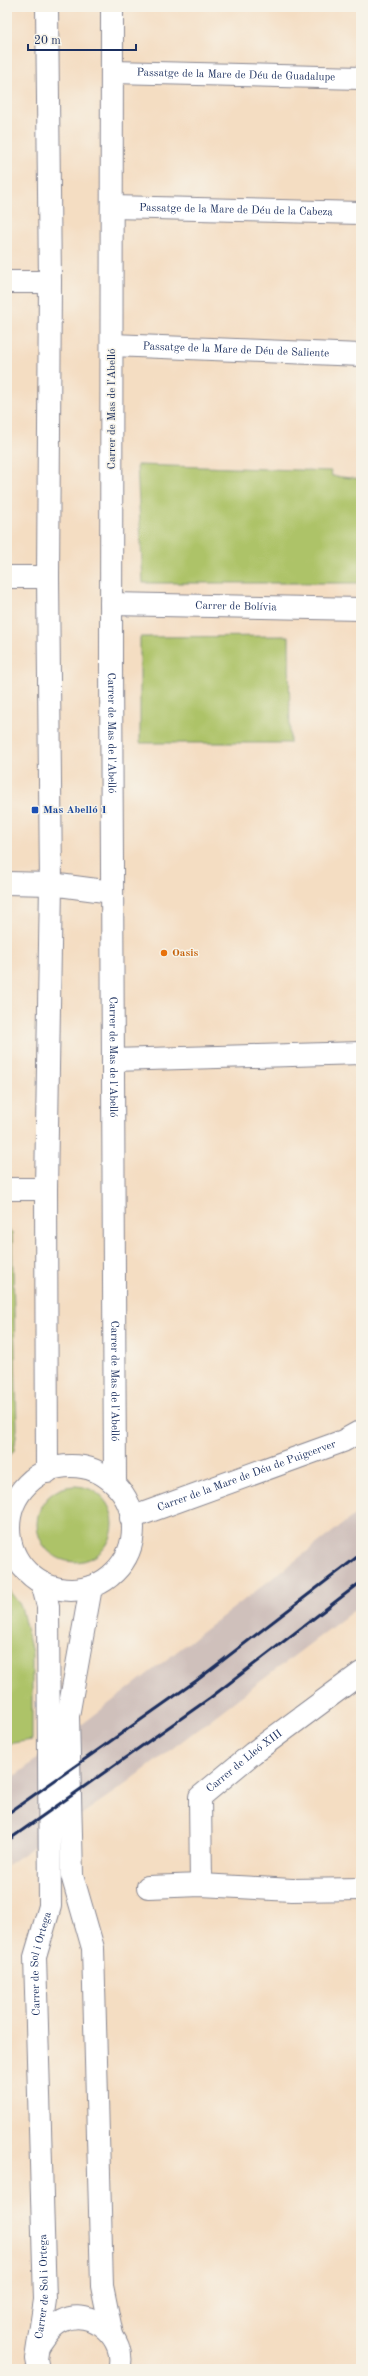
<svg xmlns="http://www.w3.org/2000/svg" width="368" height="2376" font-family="'Old Standard TT',serif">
	<rect width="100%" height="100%" fill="#f7f3e8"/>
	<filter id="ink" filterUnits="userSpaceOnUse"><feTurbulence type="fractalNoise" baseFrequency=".025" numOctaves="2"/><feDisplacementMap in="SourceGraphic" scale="8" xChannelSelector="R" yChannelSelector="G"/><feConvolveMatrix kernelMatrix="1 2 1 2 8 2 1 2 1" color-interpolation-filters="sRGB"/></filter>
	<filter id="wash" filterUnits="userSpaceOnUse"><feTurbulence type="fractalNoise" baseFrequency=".012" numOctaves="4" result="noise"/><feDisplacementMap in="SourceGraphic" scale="16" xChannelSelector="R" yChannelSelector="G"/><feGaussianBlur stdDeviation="0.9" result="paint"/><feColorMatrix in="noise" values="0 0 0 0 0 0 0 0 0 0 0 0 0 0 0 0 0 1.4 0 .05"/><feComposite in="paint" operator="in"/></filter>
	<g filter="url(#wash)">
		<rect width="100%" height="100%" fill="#f4ddc2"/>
		<polygon fill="#cfc0bb" points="361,1510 361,1605 123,1786 7,1865 7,1782"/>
		<g fill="#adc368" stroke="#647963">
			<polygon points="137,465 331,471 332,476 361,479 361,583 143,583"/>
			<polygon points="289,636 290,743 140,743 140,637"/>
			<polygon points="7,1228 12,1233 17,1429 14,1450 7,1460 7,1422 10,1422 11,1335 7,1334"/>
			<circle cx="75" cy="1524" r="38"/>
			<polygon points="7,1588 21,1606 32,1653 32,1740 7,1744"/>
		</g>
	</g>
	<g filter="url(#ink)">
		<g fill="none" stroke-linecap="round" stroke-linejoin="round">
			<defs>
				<g id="street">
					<path id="s1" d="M112 7 111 660 115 1484"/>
					<path id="s2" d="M112 72 361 78"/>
					<path id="s3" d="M112 207 361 213"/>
					<polyline points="7,282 50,282"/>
					<path id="s4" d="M112 345 361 355"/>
					<polyline points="7,577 48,577"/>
					<path id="s5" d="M111 604 361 609"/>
					<polyline points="7,883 51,884 112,892"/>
					<polyline points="113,1060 361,1053"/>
					<polyline points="7,1189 46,1189"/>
					<circle cx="71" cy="1528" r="62"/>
					<polyline points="47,1472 46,1189 51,884 48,577 50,282 47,7"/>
					<path id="s6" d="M131 1518 343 1441 361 1431"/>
					<polyline points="91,1587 68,1716 72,1875 93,1948 102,2286 112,2335"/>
					<path id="s7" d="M201 1885 200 1797 253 1753 361 1673"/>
					<polyline points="148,1887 201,1885 292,1890 361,1889"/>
					<path d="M39 2345C46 2335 51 2326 62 2321 91 2306 128 2339 119 2369"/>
					<path id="s8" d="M38 2369 36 2359 45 2300 35 1957 50 1906 48 1606 42 1583"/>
				</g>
			</defs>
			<use href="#street" stroke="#888690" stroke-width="24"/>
			<use href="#street" stroke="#fff" stroke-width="22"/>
			<g stroke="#1b2f5e" stroke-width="3">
				<polyline points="7,1814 196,1681 361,1554"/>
				<polyline points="7,1841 210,1698 361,1582"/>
			</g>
		</g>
	</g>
	<rect fill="#1a4fb4" stroke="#f7f3e8" stroke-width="1.5" x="31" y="806" width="8" height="8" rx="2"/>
	<circle fill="#e8710a" stroke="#f7f3e8" stroke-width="1.5" cx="164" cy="953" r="4"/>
	<g text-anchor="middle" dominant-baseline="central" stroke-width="3" stroke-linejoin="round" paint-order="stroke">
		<g font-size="11" fill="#1b2f5e" stroke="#f7f3e8">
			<text stroke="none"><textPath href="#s2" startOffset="124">Passatge de la Mare de Déu de Guadalupe</textPath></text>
			<text stroke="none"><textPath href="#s3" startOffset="124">Passatge de la Mare de Déu de la Cabeza</textPath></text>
			<text stroke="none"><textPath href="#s4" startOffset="124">Passatge de la Mare de Déu de Saliente</textPath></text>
			<text transform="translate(112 409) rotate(-90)">Carrer de Mas de l'Abelló</text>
			<text stroke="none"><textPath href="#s5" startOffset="125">Carrer de Bolívia</textPath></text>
			<text stroke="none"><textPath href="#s1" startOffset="726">Carrer de Mas de l'Abelló</textPath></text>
			<text stroke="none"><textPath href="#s1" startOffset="1050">Carrer de Mas de l'Abelló</textPath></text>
			<text stroke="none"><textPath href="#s1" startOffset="1374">Carrer de Mas de l'Abelló</textPath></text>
			<text stroke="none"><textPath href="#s6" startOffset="123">Carrer de la Mare de Déu de Puigcerver</textPath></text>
			<text stroke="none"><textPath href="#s7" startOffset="145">Carrer de Lleó XIII</textPath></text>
			<text stroke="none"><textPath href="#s8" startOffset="407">Carrer de Sol i Ortega</textPath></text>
			<text stroke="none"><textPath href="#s8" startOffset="83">Carrer de Sol i Ortega</textPath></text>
		</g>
		<g font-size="11" font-weight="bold" fill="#164399" stroke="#f7f3e8" text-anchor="start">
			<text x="43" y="810">Mas Abelló 1</text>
		</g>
		<g font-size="11" font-weight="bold" fill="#c56008" stroke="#f7f3e8" text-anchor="start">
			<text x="172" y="953">Oasis</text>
		</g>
	</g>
	<rect width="368" height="2376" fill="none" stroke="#f7f3e8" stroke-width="24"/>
	<path d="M28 44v6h108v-6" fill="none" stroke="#1b2f5e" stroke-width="2"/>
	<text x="34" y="44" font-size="12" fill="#1b2f5e" stroke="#f7f3e8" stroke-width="3" paint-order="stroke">20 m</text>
</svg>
